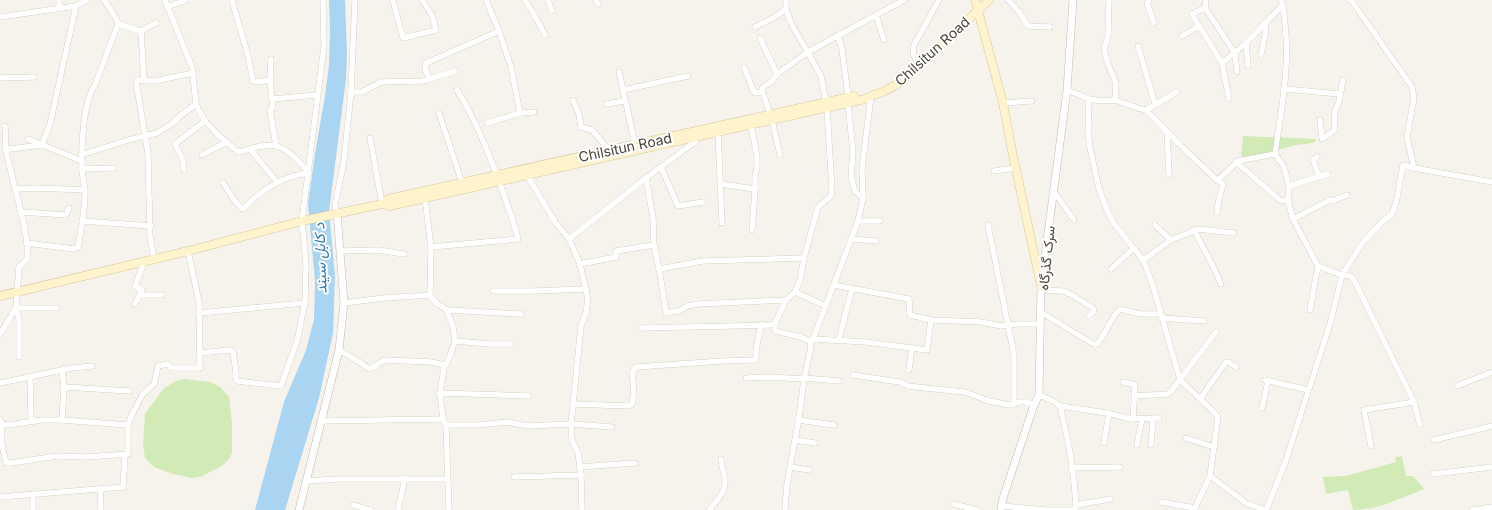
<svg xmlns="http://www.w3.org/2000/svg" width="1492" height="510" font-family="Inter,Vazirmatn,sans-serif">
	<rect width="100%" height="100%" fill="#f6f3ec"/>
	<g fill="#d2eab5">
		<path d="M1243 136 1316 139 1315 142C1309 144 1303 144 1296 145 1278 150 1260 155 1241 160Z"/>
		<polygon points="184,379 210,382 220,387 229,397 232,424 232,453 229,459 222,466 200,477 192,478 173,474 154,467 145,458 143,444 145,414 164,388 176,381"/>
		<path d="M1402 456 1406 476H1413L1424 489C1401 498 1378 510 1353 510L1348 490 1326 494 1323 477 1346 476 1396 462 1395 457Z"/>
	</g>
	<polygon fill="#a9d4f2" points="329,0 345,0 347,52 346,79 329,211 335,276 333,333 319,398 285,510 255,510 284,402 306,350 314,320 315,281 308,204 315,154 325,96 329,65 330,30"/>
	<g fill="none" stroke-linecap="round" stroke-linejoin="round">
		<defs>
			<g id="minor">
				<path d="M165 0 192 67 196 104 199 111 205 121 218 135 237 151 239 152C250 149 266 143 277 146 289 150 301 163 309 173"/>
				<polyline points="232,0 248,56 253,81 256,82 270,80"/>
				<polyline points="486,0 499,31 511,67 520,113"/>
				<polyline points="525,0 536,18 545,35"/>
				<polyline points="548,0 552,11"/>
				<polyline points="596,0 598,4"/>
				<polyline points="786,0 786,9 791,23 821,76 826,102"/>
				<polyline points="1008,0 1019,12 1028,26 1050,27"/>
				<polyline points="1109,0 1108,35 1104,50 1108,64 1116,83 1115,100"/>
				<polyline points="1149,0 1147,3 1154,23"/>
				<polyline points="1206,0 1205,8 1235,53 1237,72"/>
				<path d="M1281 0C1284 8 1284 16 1285 24 1290 68 1281 111 1275 154L1284 167 1286 175 1289 186 1288 201 1293 219 1318 266 1342 275 1350 276 1353 278 1414 402 1420 425"/>
				<polyline points="1351,0 1412,87 1414,98 1407,137 1414,168"/>
				<polyline points="393,1 403,38 436,30 432,15 422,0"/>
				<polyline points="167,7 186,0"/>
				<polyline points="1205,8 1192,14 1222,63 1229,99"/>
				<polyline points="59,9 59,0"/>
				<polyline points="876,15 884,40"/>
				<polyline points="0,17 76,6 87,0"/>
				<polyline points="118,24 141,31 156,23"/>
				<polyline points="755,27 775,17 786,9"/>
				<polyline points="141,31 144,81"/>
				<polyline points="838,35 842,49 848,97"/>
				<polyline points="1182,36 1199,26"/>
				<polyline points="760,38 777,74"/>
				<polyline points="1246,43 1248,66"/>
				<polyline points="1138,46 1155,104"/>
				<polyline points="1261,55 1266,30 1265,24"/>
				<polyline points="271,59 270,80 272,99 317,95"/>
				<polyline points="1222,63 1246,43 1283,5"/>
				<path d="M920 65C914 58 912 54 914 45L939 0"/>
				<polyline points="744,67 754,92 755,93 762,92"/>
				<polyline points="619,72 635,144"/>
				<polyline points="0,78 34,77"/>
				<polyline points="429,79 455,71"/>
				<polyline points="1284,89 1340,94"/>
				<path d="M457 90C474 116 485 146 497 175"/>
				<polyline points="623,90 688,76"/>
				<polyline points="1067,90 1089,99 1102,101 1115,100 1138,108 1146,110 1181,146 1217,180 1223,184 1219,199 1217,212"/>
				<polyline points="351,92 362,92 381,82 423,81 429,79 425,68 426,63 499,31"/>
				<polyline points="272,99 273,108 270,110 276,146"/>
				<polyline points="1089,99 1088,131 1090,148 1099,189 1109,215 1115,225 1143,260 1146,267 1153,286 1180,380 1210,408 1218,417 1210,476 1246,503 1265,510"/>
				<polyline points="573,100 579,114 581,127 592,130 609,150"/>
				<polyline points="848,103 853,152 851,177 855,191 863,198"/>
				<polyline points="1003,103 1032,101"/>
				<polyline points="606,104 625,101"/>
				<polyline points="1146,110 1177,92"/>
				<polyline points="439,113 462,183"/>
				<polyline points="770,114 762,90 762,88 771,82 777,74 808,52 904,0"/>
				<polyline points="772,120 780,155"/>
				<polyline points="1320,120 1322,139 1335,130 1334,120 1335,111 1339,102 1343,80"/>
				<polyline points="487,123 520,113 534,112"/>
				<polyline points="751,125 757,157 757,168 755,174 755,189 752,230"/>
				<polyline points="1167,131 1169,174"/>
				<polyline points="718,132 722,223"/>
				<polyline points="370,138 382,204"/>
				<polyline points="28,139 82,161"/>
				<polyline points="250,149 277,182"/>
				<polyline points="6,151 9,149 42,145 50,124 76,6"/>
				<polyline points="81,155 128,140 157,133 173,123 180,116 196,104"/>
				<polyline points="202,155 227,142"/>
				<polyline points="1317,157 1313,160 1319,176"/>
				<polyline points="1236,162 1280,200 1288,201"/>
				<polyline points="661,167 678,206 703,202"/>
				<polyline points="82,169 114,168"/>
				<polyline points="184,170 183,160 175,144 205,121"/>
				<polyline points="994,171 1015,168"/>
				<polyline points="527,175 555,222 569,239 580,264 588,299 586,313 581,326 571,424 572,440 578,453 581,475 582,510"/>
				<polyline points="646,178 653,218 654,245 660,274 666,313 679,311 687,306 698,304 786,300"/>
				<polyline points="1218,180 1238,161 1275,154"/>
				<path d="M223 183 235 201 242 209C248 206 251 200 257 196 272 184 289 175 309 173"/>
				<polyline points="721,184 755,189"/>
				<polyline points="1289,186 1328,174"/>
				<polyline points="16,189 37,188 85,190"/>
				<polyline points="1054,192 1074,220"/>
				<polyline points="425,198 431,247 430,295 436,303 447,310 453,327 455,341 450,356 444,368 440,393 443,419 446,425 449,510"/>
				<polyline points="21,212 66,215 69,208"/>
				<polyline points="337,213 335,205 344,161 351,92 355,0"/>
				<polyline points="1293,219 1328,201 1335,200 1347,195"/>
				<polyline points="82,221 151,226"/>
				<polyline points="858,221 880,221"/>
				<polyline points="988,225 1014,355 1014,404"/>
				<polyline points="1155,225 1171,240"/>
				<polyline points="1194,230 1213,266 1221,284"/>
				<polyline points="569,239 646,178 692,144 695,142 695,138"/>
				<polyline points="851,239 876,241"/>
				<path d="M26 243 74 249 78 247C81 229 85 211 85 192 85 185 82 176 82 168 81 147 83 103 95 85L118 24 116 18 104 0"/>
				<polyline points="431,247 518,239 512,218 499,181"/>
				<polyline points="340,251 378,250 404,254"/>
				<polyline points="154,259 150,236 148,154 136,82 137,80 154,81 193,73"/>
				<polyline points="1143,260 1171,240 1198,229 1234,233"/>
				<polyline points="580,264 616,257 616,251 654,245"/>
				<polyline points="659,269 703,261 804,258"/>
				<polyline points="1111,269 1134,248"/>
				<polyline points="834,285 909,299 910,315 931,320 981,322 1001,326 1018,324 1041,324"/>
				<polyline points="1041,290 1063,291 1072,295 1093,308 1094,311 1089,316"/>
				<polyline points="493,291 533,291 586,289"/>
				<polyline points="795,292 826,306"/>
				<polyline points="140,295 162,295"/>
				<polyline points="344,303 384,298 430,295"/>
				<polyline points="135,304 142,290 135,286 144,262"/>
				<polyline points="447,310 521,314"/>
				<polyline points="1310,310 1318,266"/>
				<path d="M1041 312 1093 344H1097C1107 334 1109 319 1120 309L1140 314H1160"/>
				<polyline points="199,313 305,303"/>
				<polyline points="1161,318 1204,321"/>
				<polyline points="775,323 775,331 801,337 811,342"/>
				<polyline points="641,328 770,325 775,323 786,300 795,292 800,281 804,258 818,207 830,197 832,191 827,108"/>
				<polyline points="0,334 16,308 19,267 27,259 28,249 24,225 6,151 5,126"/>
				<polyline points="813,339 866,342 927,350 931,320"/>
				<polyline points="839,339 852,289"/>
				<polyline points="455,341 490,344 511,344"/>
				<path d="M339 350C350 357 360 361 369 369 376 368 379 361 386 360L431 362 445 365"/>
				<polyline points="199,353 230,350 233,352 236,372 236,379 237,381 281,386 297,341 305,303 306,263 302,221 324,46 323,0"/>
				<polyline points="19,357 19,319 16,308 57,308"/>
				<polyline points="909,370 912,347"/>
				<polyline points="853,375 900,382 908,386 925,388 965,392 989,401 1010,405 1019,402 1024,402 1034,405"/>
				<polyline points="30,377 31,418"/>
				<polyline points="746,378 768,377 804,379"/>
				<polyline points="804,378 839,381"/>
				<polyline points="1265,380 1308,390"/>
				<polyline points="1123,382 1135,385 1133,419"/>
				<polyline points="0,383 72,368 92,366"/>
				<polyline points="1457,386 1492,372"/>
				<polyline points="64,387 130,391"/>
				<polyline points="440,393 529,396"/>
				<polyline points="1039,395 1053,401 1060,406 1107,413 1131,419 1159,418"/>
				<polyline points="1134,396 1168,394 1172,390 1216,332"/>
				<polyline points="1200,399 1226,362 1228,362 1236,367"/>
				<polyline points="573,404 629,406 632,404 634,393 632,372 636,367 723,361 756,360 756,350 761,324"/>
				<path d="M1060 406C1068 438 1075 477 1076 510"/>
				<polyline points="1262,408 1268,381"/>
				<polyline points="0,419 2,424 8,425 42,420 62,420 128,425"/>
				<polyline points="62,420 64,387 62,370"/>
				<polyline points="798,420 834,425"/>
				<polyline points="321,421 443,419"/>
				<polyline points="2,424 1,440 6,463 11,463 57,456 86,457 128,454 128,425 132,414 143,394 154,384 158,366 168,364 171,368 200,368 199,302 188,251"/>
				<polyline points="446,425 478,425 507,422 528,426 571,424 612,427"/>
				<polyline points="1186,438 1214,447"/>
				<polyline points="795,440 815,443"/>
				<polyline points="1434,440 1492,426"/>
				<polyline points="1104,443 1109,413"/>
				<polyline points="1137,445 1142,419"/>
				<polyline points="1151,445 1153,418"/>
				<polyline points="1371,446 1364,410 1414,402"/>
				<polyline points="579,467 635,463"/>
				<polyline points="790,467 809,470"/>
				<polyline points="1071,468 1120,467"/>
				<polyline points="1433,474 1492,467"/>
				<polyline points="514,477 581,475"/>
				<polyline points="307,481 338,479 447,479"/>
				<polyline points="0,497 123,487 125,455"/>
				<polyline points="1161,502 1195,508"/>
				<polyline points="953,504 977,510"/>
				<polyline points="353,505 371,510"/>
				<polyline points="1076,505 1110,499"/>
				<polyline points="1002,506 1047,510 1074,510"/>
				<polyline points="33,510 33,494"/>
				<polyline points="100,510 101,488"/>
				<polyline points="398,510 405,478"/>
				<path d="M709 510C717 501 726 492 725 479 724 472 721 466 721 459"/>
				<polyline points="785,510 787,484 799,418 804,379 810,352 811,342 813,339 858,221 863,198 862,169 871,96"/>
				<polyline points="1194,510 1210,476"/>
				<polyline points="1266,510 1285,463 1330,324 1342,275 1363,242 1382,222 1392,214 1396,203 1403,165 1414,168 1492,182"/>
				<polyline points="1472,510 1492,507"/>
			</g>
			<g id="tertiary">
				<polyline points="299,510 339,350 344,303 337,213"/>
				<polyline points="1001,510 1003,498 1034,405 1039,395 1041,286 1067,90 1073,0"/>
			</g>
			<g id="secondary">
				<polyline points="975,0 1003,103 1012,151 1041,286"/>
				<polyline points="382,204 388,199 854,96"/>
				<polyline points="0,296 188,251 302,221 382,204 390,206 865,99 871,96 885,91 901,82 989,0"/>
			</g>
		</defs>
		<use href="#minor" stroke="#c2bbae" stroke-width="6"/>
		<use href="#tertiary" stroke="#c2bbae" stroke-width="8"/>
		<use href="#secondary" stroke="#d6c79b" stroke-width="9"/>
		<use href="#minor" stroke="#fff" stroke-width="5.5"/>
		<use href="#tertiary" stroke="#fff" stroke-width="7"/>
		<use href="#secondary" stroke="#fff3cd" stroke-width="8"/>
	</g>
	<g text-anchor="middle" dominant-baseline="central" stroke-width="4" stroke-linejoin="round" paint-order="stroke">
		<g font-size="14" fill="#4b4439" stroke="#fff">
			<text transform="translate(932 51) rotate(-42)">Chilsitun Road</text>
			<text transform="translate(625 147) rotate(-12)">Chilsitun Road</text>
			<text transform="translate(1046 258) rotate(-84)">سرک گذرگاه</text>
		</g>
		<g font-size="15" font-style="italic" fill="#2e7ab2" stroke="#fff">
			<text transform="translate(320 258) rotate(-92)">د کابل سيند</text>
		</g>
	</g>
</svg>
